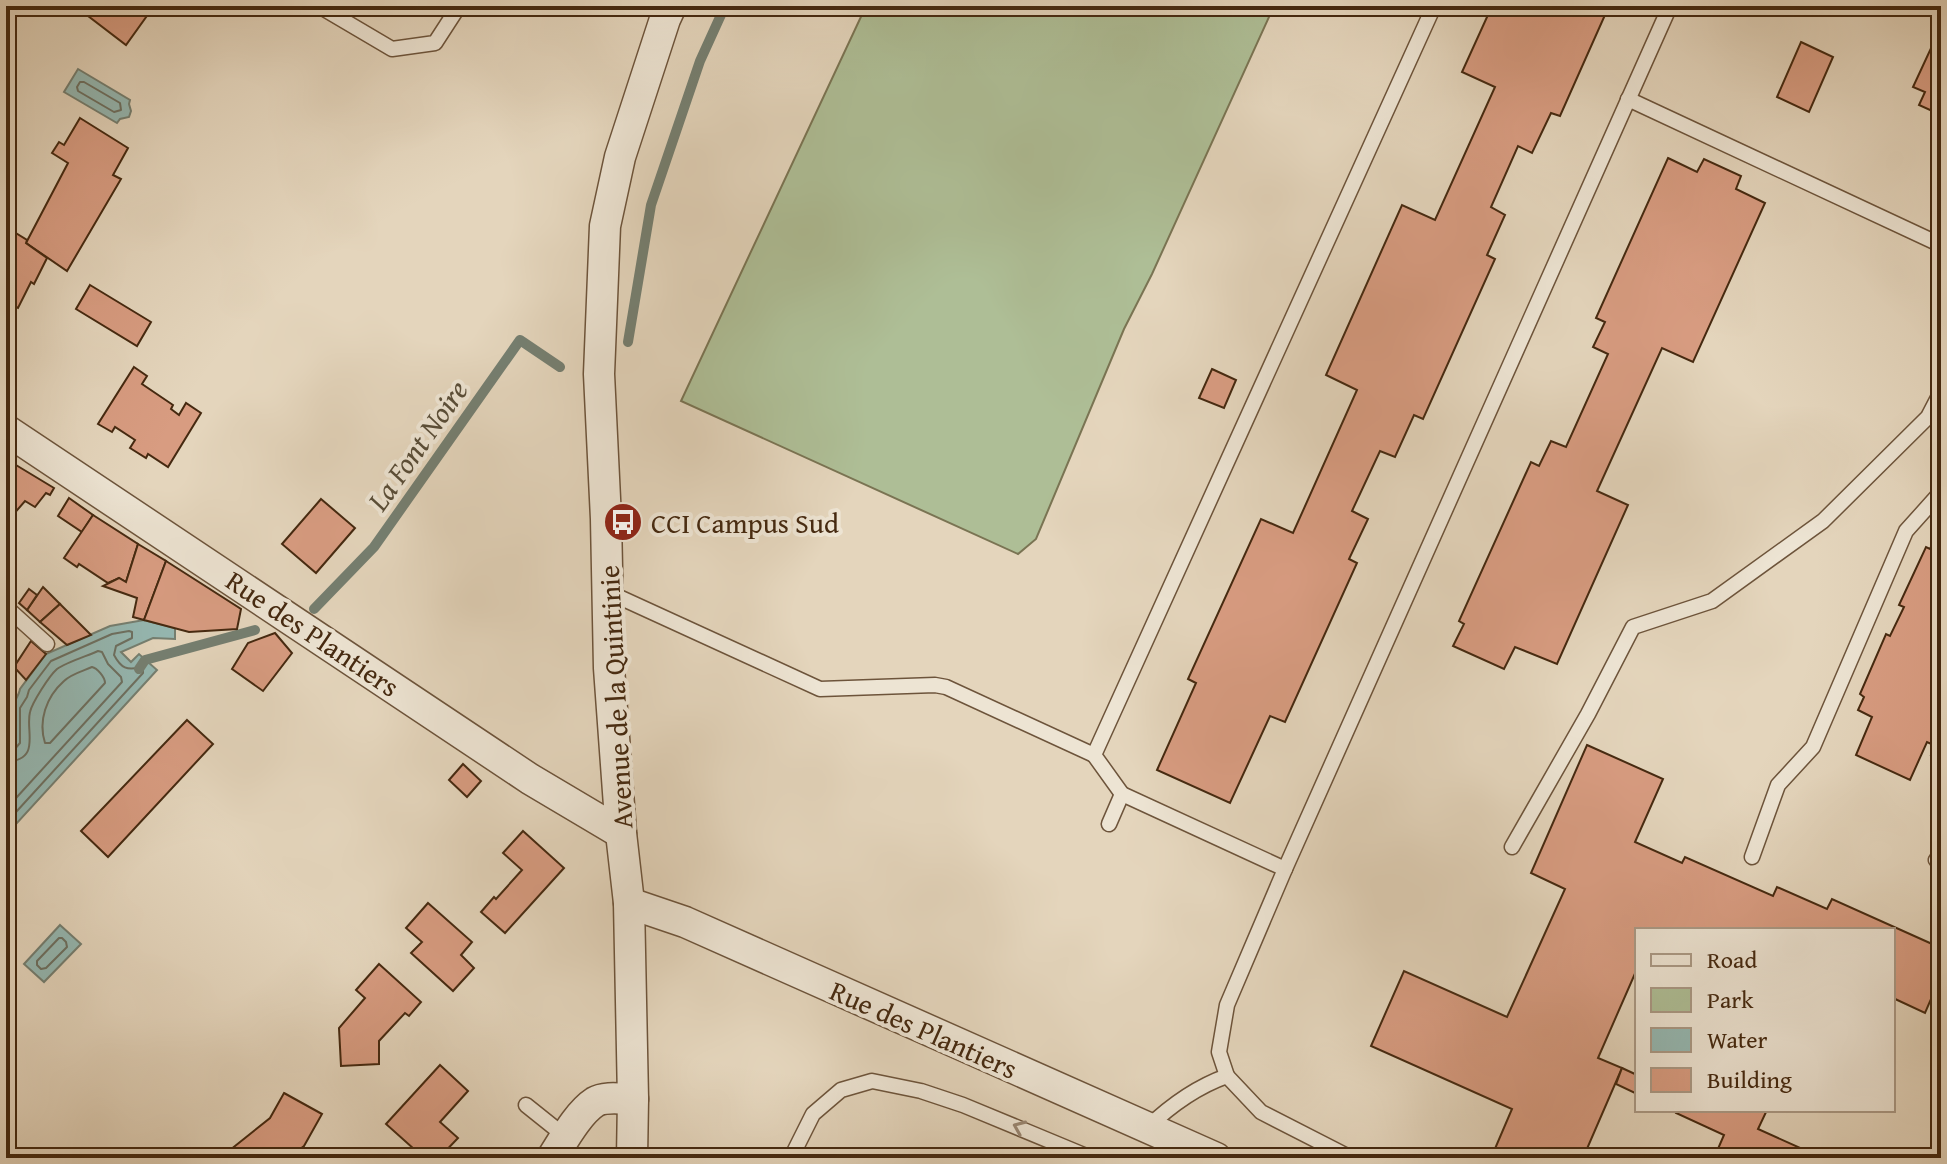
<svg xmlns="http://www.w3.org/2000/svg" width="1947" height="1164" font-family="'Gentium Book Plus',serif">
	<rect width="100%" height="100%" fill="#e4d5bc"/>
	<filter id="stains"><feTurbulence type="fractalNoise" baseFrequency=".0025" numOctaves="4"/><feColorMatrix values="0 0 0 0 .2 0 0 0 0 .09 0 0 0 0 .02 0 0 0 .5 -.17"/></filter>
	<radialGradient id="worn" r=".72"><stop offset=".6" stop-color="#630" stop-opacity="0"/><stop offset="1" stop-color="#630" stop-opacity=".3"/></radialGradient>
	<polygon fill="#aebe96" stroke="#7a7453" stroke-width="2" points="866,6 1274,6 1152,274 1124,329 1036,539 1018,554 681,401"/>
	<g fill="#95b8b2" stroke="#757f71" stroke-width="2">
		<polygon points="78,69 130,100 129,104 131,111 129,117 120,119 117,123 64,92"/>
		<path d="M144 620 175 628V639L153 638 121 652 131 662 139 654 157 670 6 835V748L13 739C11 730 10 719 12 709 13 702 19 696 20 689L46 654 110 626Z"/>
		<polygon points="60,925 81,944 44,982 24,964"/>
	</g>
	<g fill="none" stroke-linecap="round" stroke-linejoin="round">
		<g stroke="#6d7061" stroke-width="2">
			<polygon points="80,82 84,82 120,103 121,110 114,112 78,91 77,87"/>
			<path d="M92 667C97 668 105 677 105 683L50 743H45C38 721 46 697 64 681 71 674 83 671 92 667Z"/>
			<path d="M6 752 13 751 20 743V708L27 697 29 690 51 661 112 634 129 631 132 632V638L116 646 114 655C121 668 127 671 141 667L143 670V673L6 823"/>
			<path d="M6 762C42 760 25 731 30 712 32 703 49 676 57 669 67 662 87 656 98 651L102 652 108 664 121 677 122 682 6 809"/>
			<polygon points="59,938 62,938 66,942 67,947 46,968 41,969 37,965 37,961"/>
		</g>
		<g stroke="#757f71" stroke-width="10">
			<polyline points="628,342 651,205 700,61 725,6"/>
			<polyline points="314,609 374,547 520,340 560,367"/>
			<polyline points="139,669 145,660 255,630"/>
		</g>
	</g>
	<g fill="#d89c81" stroke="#452910" stroke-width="2">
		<polygon points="75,6 154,6 126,45"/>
		<polygon points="1492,6 1609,6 1560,116 1551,113 1532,153 1518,146 1491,207 1505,215 1487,255 1495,259 1423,419 1414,415 1395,457 1380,451 1352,511 1368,519 1349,559 1357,563 1285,722 1270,716 1230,803 1157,770 1196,683 1188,679 1261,519 1293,533 1357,390 1326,375 1402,205 1435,220 1495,87 1462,72"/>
		<polygon points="1801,42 1833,57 1809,112 1777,97"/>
		<polygon points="1932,46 1941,50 1941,115 1919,105 1925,92 1913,87"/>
		<polygon points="80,118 128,148 113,175 121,179 67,271 26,243 68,163 52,153 59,142 64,145"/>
		<polygon points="1668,158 1697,172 1704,159 1741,176 1736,189 1765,203 1693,362 1662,348 1597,491 1628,505 1557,664 1515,647 1504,669 1453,646 1464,624 1459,621 1531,462 1539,466 1551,441 1566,447 1608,354 1593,347 1605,322 1596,318"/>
		<polygon points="6,227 27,240 26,243 47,258 34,284 31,282 18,308 6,302"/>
		<polygon points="90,285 151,322 137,346 76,309"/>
		<polygon points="134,367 147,376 142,384 173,405 171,409 179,415 186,403 201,413 168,467 148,454 146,458 130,448 135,440 115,427 112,432 98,424"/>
		<polygon points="1212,369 1236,380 1224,408 1199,398"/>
		<polygon points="6,459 54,488 50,495 46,493 35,507 25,501 6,523"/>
		<polygon points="69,498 93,515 82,532 58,516"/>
		<polygon points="321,499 355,528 316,573 282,544"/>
		<polygon points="93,515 138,544 126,582 119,578 108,583 79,564 77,567 64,558"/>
		<polygon points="1938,532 1941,534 1941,760 1931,755 1936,746 1927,742 1910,780 1856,755 1872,717 1858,710 1864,697 1860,694 1886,634 1890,636 1904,607 1899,605 1926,547 1930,549"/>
		<polygon points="138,544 166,561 144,620 133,617 137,598 103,586 119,578 126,582"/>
		<polygon points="166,561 241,609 237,629 189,632 144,620"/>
		<polygon points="43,587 60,604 40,622 27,610"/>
		<polygon points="29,589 37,595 27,610 19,603"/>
		<polygon points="60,604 91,635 67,645 40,622"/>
		<polygon points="275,633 292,653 263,691 232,669 248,643"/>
		<polygon points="31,641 46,654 26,680 14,667"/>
		<polygon points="187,720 213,744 108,857 81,831"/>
		<polygon points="1587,745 1663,779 1635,842 1682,863 1685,857 1773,896 1777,887 1827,909 1832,899 1941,948 1941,976 1925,1013 1893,998 1893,930 1637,930 1637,969 1598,1058 1622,1068 1583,1158 1491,1158 1512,1109 1371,1046 1404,971 1507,1017 1565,889 1531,873"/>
		<polygon points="463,764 481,781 467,797 449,780"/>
		<polygon points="523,831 564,868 505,933 481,912 494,897 496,899 522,870 503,853"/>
		<polygon points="428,903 472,942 461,955 474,968 453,991 411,953 422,942 406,928"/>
		<polygon points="379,964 421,1002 409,1016 405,1013 379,1041 379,1064 341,1066 339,1028 365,998 356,990"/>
		<polygon points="440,1065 468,1091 440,1122 458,1138 439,1158 424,1158 386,1124"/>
		<polygon points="1622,1068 1637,1075 1637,1094 1616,1084"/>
		<polygon points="284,1093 322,1114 304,1146 288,1158 227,1158 225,1154 270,1118"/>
		<polygon points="1677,1110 1767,1110 1758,1129 1807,1151 1804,1158 1714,1158 1724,1135 1676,1113"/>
	</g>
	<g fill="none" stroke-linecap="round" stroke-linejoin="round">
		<defs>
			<g id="service">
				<polyline points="319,6 392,49 435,43 459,6"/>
				<polyline points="1628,99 1941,245"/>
				<polyline points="608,592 820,689 935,685 946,687 1094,755"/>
				<polyline points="6,607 47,644"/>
				<polyline points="1109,824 1122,794"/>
				<polyline points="1512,847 1588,714 1633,627 1712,601 1823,521 1928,417 1941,392"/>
				<polyline points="1752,857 1778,785 1813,747 1906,531 1941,492"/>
				<polyline points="1936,860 1941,862"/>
				<polyline points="1285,869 1122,794 1094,755 1434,6"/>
				<polyline points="1227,1076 1261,1112 1351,1158"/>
				<polyline points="526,1105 566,1137"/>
				<path d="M1147 1128C1171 1105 1196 1087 1227 1076L1219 1052 1227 1005 1285 869 1670 6"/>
				<polyline points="791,1158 813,1114 841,1090 872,1081 921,1091 963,1105 1091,1158"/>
			</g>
			<g id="minor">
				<polyline points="6,430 530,779 621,833"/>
				<polyline points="629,903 685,922 1216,1158"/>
				<path d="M552 1158C563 1141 578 1113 595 1102 605 1096 622 1099 633 1099"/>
				<polyline points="632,1158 633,1099 629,903 621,833 609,668 606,519 599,374 605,226 620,157 665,19 671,6"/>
			</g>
		</defs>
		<use href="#service" stroke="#6d543b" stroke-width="17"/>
		<use href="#minor" stroke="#6d543b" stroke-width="33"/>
		<use href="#service" stroke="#ede4d3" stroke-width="14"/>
		<use href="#minor" stroke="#ede4d3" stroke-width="30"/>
	</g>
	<defs><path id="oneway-chevron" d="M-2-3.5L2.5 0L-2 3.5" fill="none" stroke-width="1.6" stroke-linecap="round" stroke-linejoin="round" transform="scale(2)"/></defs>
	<use stroke="#998672" href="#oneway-chevron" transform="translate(1019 1127) rotate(-157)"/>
	<defs>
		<symbol id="bus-disc" viewBox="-11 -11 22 22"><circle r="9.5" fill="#8f2418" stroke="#ede4d3"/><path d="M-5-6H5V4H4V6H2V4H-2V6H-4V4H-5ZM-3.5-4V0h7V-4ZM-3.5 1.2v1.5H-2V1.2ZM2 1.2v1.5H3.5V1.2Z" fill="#fff"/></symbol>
	</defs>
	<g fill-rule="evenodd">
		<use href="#bus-disc" x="601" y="500" width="44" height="44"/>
	</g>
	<g text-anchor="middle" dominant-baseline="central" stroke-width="8" stroke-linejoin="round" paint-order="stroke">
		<g font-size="28" fill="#452910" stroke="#ede4d3" text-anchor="start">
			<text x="651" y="522">CCI Campus Sud</text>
		</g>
		<g font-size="28" fill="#452910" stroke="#ede4d3">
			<text transform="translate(313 633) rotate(34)">Rue des Plantiers</text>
			<text transform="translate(615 697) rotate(-93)">Avenue de la Quintinie</text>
			<text transform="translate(924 1029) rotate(24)">Rue des Plantiers</text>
		</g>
		<g font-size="30" font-style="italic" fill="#594d38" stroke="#ede4d3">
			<text transform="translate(417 445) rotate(-55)">La Font Noire</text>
		</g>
	</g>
	<rect width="1947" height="1164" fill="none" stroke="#e4d5bc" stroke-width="32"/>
	<rect x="8" y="8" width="1931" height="1148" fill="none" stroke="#452910" stroke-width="4"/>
	<rect x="16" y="16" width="1915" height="1132" fill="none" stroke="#452910" stroke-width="2"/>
	<rect x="1635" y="928" width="260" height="184" fill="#ede4d3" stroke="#aa9985" stroke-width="2"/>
	<rect x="1651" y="954" width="40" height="12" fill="#ede4d3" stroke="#aa9985" stroke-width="2"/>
	<text x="1707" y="968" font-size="24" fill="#452910">Road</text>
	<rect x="1651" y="988" width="40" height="24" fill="#aebe96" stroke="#aa9985" stroke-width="2"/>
	<text x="1707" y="1008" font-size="24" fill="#452910">Park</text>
	<rect x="1651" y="1028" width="40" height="24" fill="#95b8b2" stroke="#aa9985" stroke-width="2"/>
	<text x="1707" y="1048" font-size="24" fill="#452910">Water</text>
	<rect x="1651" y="1068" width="40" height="24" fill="#d89c81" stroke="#aa9985" stroke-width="2"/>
	<text x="1707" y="1088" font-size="24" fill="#452910">Building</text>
	<rect width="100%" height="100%" filter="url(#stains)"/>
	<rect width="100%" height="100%" fill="url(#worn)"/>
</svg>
